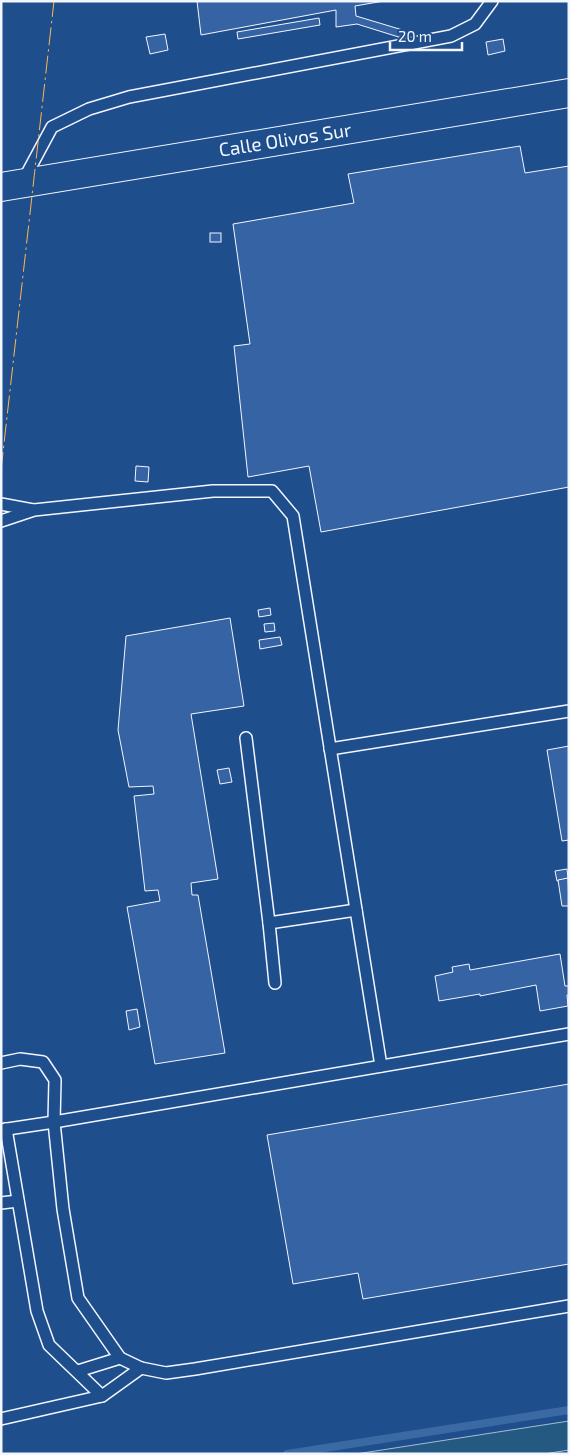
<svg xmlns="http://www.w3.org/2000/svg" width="570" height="1455" font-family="'Exo 2',sans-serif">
	<rect width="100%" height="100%" fill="#1f4e8c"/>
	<polygon fill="#245a82" stroke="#a8bbd7" points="569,1421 569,1450 544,1454 356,1454"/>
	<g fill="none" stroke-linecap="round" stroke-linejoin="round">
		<polyline stroke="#3b69a3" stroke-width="8" points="287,1454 569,1410"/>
	</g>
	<g fill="#3563a3" stroke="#f2f6ff">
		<polygon points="197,1 384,1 355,6 356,16 406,31 405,39 357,24 336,27 336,10 201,35"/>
		<polygon points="319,18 320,25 238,39 237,32"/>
		<polygon points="165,34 168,50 150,54 146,37"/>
		<polygon points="503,39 505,51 488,55 486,42"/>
		<polygon points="520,146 525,173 569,166 569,487 321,532 309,466 248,477 234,346 250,344 233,224 354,203 348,174"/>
		<rect x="210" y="233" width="11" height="9"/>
		<polygon points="136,466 149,467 148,482 135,481"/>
		<polygon points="270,608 271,615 259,617 258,610"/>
		<polygon points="230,618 244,706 191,714 218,879 191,883 192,895 198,895 225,1053 155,1064 127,907 160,901 158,890 145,891 134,796 154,794 153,786 129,787 118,730 126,636"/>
		<polygon points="274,623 275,631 265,632 264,624"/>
		<polygon points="280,637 282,645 260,649 259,640"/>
		<polygon points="569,746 569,840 562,841 547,750"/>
		<polygon points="229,768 232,782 220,784 217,770"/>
		<polygon points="567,869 568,878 557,881 555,871"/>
		<polygon points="568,878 569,906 562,906 558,880"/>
		<polygon points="560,954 565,986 569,986 569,995 567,995 568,1006 540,1011 536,985 480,996 480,994 439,1001 435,976 453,972 452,967 469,964 470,970"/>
		<polygon points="137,1009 140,1027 129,1030 126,1011"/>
		<polygon points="569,1084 569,1264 363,1299 358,1273 293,1284 267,1135"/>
	</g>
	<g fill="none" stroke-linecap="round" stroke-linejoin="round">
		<defs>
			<g id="service">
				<polyline points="23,181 52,127 89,109 129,97 451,36 475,24 492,1"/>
				<polyline points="1,504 33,510"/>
				<polyline points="1,521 34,510 213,491 272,491 293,516 381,1066"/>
				<polyline points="246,738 269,923 356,910"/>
				<polyline points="330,749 569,711"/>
				<polyline points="269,923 275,983"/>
				<polyline points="1,1063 20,1059 43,1062 55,1080 54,1122 63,1209 78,1298 120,1358 141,1368 166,1373 195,1369 569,1306"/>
				<polyline points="6,1129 37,1311 49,1345 102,1396"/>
				<polyline points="1,1130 54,1122 569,1034"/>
				<polyline points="1,1203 18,1201"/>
				<polyline points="78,1371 120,1358"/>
				<polyline points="1,1419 102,1396 141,1368"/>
			</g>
			<polyline id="secondary" points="1,187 569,93"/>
		</defs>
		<use href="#service" stroke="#f2f6ff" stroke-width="14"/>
		<use href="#secondary" stroke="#f2f6ff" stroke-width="30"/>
		<use href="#service" stroke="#1f4e8c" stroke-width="11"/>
		<use href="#secondary" stroke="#1f4e8c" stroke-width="28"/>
		<polyline stroke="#ffb74d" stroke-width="1" stroke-dasharray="18 4 2.5 4" stroke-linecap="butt" points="1,470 54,1"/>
	</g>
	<g text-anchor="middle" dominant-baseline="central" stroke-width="4" stroke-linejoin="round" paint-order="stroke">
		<g font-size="19" fill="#f2f6ff" stroke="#1f4e8c">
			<text transform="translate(285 139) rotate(-9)">Calle Olivos Sur</text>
		</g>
	</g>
	<rect width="570" height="1455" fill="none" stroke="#f2f6ff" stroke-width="5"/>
	<path d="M390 42v8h72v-8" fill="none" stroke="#f2f6ff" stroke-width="2.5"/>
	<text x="398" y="42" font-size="15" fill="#f2f6ff" stroke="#1f4e8c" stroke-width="4" paint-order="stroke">20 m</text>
</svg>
